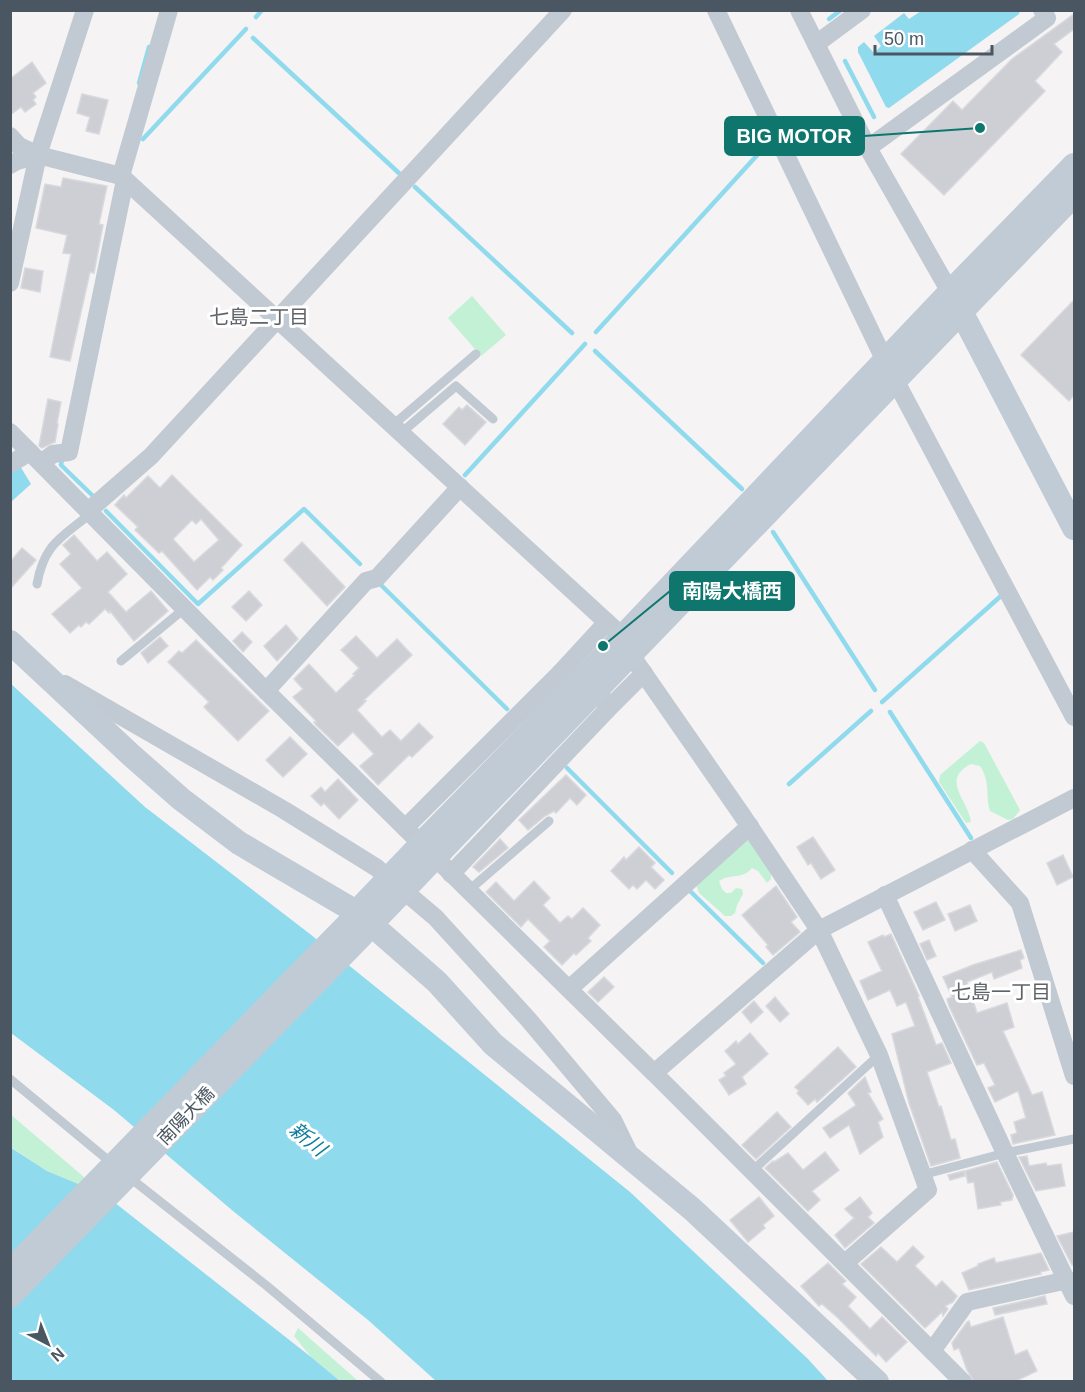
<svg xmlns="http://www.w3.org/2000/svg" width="1085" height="1392" font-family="Helvetica,'Noto Sans JP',sans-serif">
	<rect width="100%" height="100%" fill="#f5f3f3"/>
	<g fill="#c3f1d5">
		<polygon points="472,296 506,335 481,356 448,318"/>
		<path d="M980 741 984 743 1020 810 1013 819 1008 820 990 811C985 794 991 783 980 766L971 764C940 780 968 799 971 822L966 823 939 782 940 775Z"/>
		<path d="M749 840 771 874V879L767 883 758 871 752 868C742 880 731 873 719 881L722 889 726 893H731L736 888 742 889 743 894 737 905 735 913 731 916H725L699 893 696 884 743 842Z"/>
		<polygon points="10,1114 105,1195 47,1171 11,1147"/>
		<polygon points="298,1328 358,1381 340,1381 311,1357 294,1336"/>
	</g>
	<g fill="#90daee">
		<polygon points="921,11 1020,11 1019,14 889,108 886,107 858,52 858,47 864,42 874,53 881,46 874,36 904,13 909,19"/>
		<polygon points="20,466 31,484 11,502 11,472"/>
		<polygon points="10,683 145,807 310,934 630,1192 808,1359 828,1381 436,1381 368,1320 233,1211 114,1110 11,1033"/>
		<polygon points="10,1147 47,1171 105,1195 311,1357 340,1381 11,1381"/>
	</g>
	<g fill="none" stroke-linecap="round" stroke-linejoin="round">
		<g stroke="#90daee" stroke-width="4.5">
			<polyline points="256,17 262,10"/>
			<polyline points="829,19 841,10"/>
			<polyline points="253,38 401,175"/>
			<polyline points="845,61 874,117"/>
			<polyline points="139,83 149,47"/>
			<polyline points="143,139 246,29"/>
			<polyline points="415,187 572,333"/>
			<polyline points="596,332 771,140"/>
			<polyline points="595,351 742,489"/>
			<polyline points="62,459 61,465 93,496"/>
			<polyline points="465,475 585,344"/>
			<polyline points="106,511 198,604 304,509 360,564"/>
			<polyline points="773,532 875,690"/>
			<polyline points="381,585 507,709"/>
			<polyline points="882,702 1002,595"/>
			<polyline points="890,712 971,838"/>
			<polyline points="567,768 672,873"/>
			<polyline points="789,784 871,711"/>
			<polyline points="688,889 763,963"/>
		</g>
	</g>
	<g fill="#cdcfd5" stroke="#d7d9de" stroke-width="1.5" fill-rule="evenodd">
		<polygon points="1074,14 1074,29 1054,44 1062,52 1035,81 1045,91 944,195 901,154 953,101 962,110 1012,59"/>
		<polygon points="32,62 46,83 33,93 36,97 33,100 36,104 25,112 21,107 10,115 10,79"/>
		<polygon points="82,94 108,100 99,134 86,131 90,117 77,113"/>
		<polygon points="63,178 107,186 99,224 103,225 94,273 90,272 70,361 50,357 71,254 63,253 67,235 36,228 45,184 61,187"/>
		<polygon points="25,268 43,271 40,292 21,288"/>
		<polygon points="1074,300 1074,395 1069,401 1021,355"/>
		<polygon points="48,399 61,402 57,423 58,424 55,442 42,448 39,446"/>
		<polygon points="467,405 486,422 465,445 443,424 459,407 462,410"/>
		<path d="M172 475 242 545 221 568 223 570 213 580 210 577 197 590 162 551 159 553 135 530 138 527 115 505 124 495 126 498 148 476 160 488ZM201 519 219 540 194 562 173 539 192 520 196 524Z"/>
		<polygon points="74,535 97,561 107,552 127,574 108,592 126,612 151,591 168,611 134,641 110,611 109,613 105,609 89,624 86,622 81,627 79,625 70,633 52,614 82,588 60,564 71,554 63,545"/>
		<polygon points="302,542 345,587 327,606 284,560"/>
		<polygon points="22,548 36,560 10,589 10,562"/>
		<polygon points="249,591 262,605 246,621 232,607"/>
		<polygon points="286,625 298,639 277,661 264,646"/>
		<polygon points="242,632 252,642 243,652 233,641"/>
		<polygon points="356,636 377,658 397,639 412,655 364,700 366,701 357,710 382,737 390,730 401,741 419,723 433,737 412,757 409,755 378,785 360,766 374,754 353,732 338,746 316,725 314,722 316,721 293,697 303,689 294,679 309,664 336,693 355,675 353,674 359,668 341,650"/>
		<polygon points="160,637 168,646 148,663 141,653"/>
		<polygon points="196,640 269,711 238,741 204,707 209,702 168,662 179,651 182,653"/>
		<polygon points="290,737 307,754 283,777 266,760"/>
		<polygon points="566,775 586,795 577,805 570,798 556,813 554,811 545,816 528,830 519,820"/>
		<polygon points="338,779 358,800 339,819 324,803 321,806 311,796 321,787 325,792"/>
		<polygon points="813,837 835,870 821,879 811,863 808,865 797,847"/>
		<polygon points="500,839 508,848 479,872 473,867"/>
		<polygon points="639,847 655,863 651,867 664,880 655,889 646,880 637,889 633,885 629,889 611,871 624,857 626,860"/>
		<polygon points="1063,855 1073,877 1057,885 1047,863"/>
		<polygon points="534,881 550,898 543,905 560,923 568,916 572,919 583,908 600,925 588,938 591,941 576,955 574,953 562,965 544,947 550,941 528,919 521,927 486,892 496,882 514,901"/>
		<polygon points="776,886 797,917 791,922 800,932 773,955 766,947 768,945 742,915"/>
		<polygon points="936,902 945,920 923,930 914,912"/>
		<polygon points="970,905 977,921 955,931 948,914"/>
		<polygon points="891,934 919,996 918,997 936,1045 942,1043 951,1063 927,1072 939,1107 941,1106 951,1140 955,1139 960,1158 931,1166 909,1103 892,1034 915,1026 906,1002 897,1006 890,990 868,1000 860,981 882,971 868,942 883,935 884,937"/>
		<polygon points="929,940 936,956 927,960 920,944"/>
		<polygon points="1021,950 1024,958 1020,960 1022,968 994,979 992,972 967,982 977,1013 1007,1003 1014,1027 1003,1031 1032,1095 1042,1092 1055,1135 1013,1144 1011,1135 1017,1133 1014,1122 1026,1118 1018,1091 995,1102 988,1088 995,1085 984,1063 977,1065 949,1006 947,999 952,997 943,977 973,965"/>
		<polygon points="604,977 614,987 598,1002 588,992"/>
		<polygon points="775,997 789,1014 780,1022 766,1006"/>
		<polygon points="754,1001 763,1012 751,1023 742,1012"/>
		<polygon points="750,1033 768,1054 742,1077 746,1084 729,1095 719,1080 726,1076 724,1073 736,1064 725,1051 736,1041 738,1044"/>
		<polygon points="838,1047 856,1067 817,1102 815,1099 808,1105 797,1093 799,1091 795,1087"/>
		<polygon points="865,1077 871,1092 868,1093 883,1119 878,1122 883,1137 860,1154 849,1125 830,1138 823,1128 856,1105 848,1093"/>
		<polygon points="777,1112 791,1127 756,1159 742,1145"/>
		<polygon points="825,1152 839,1170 812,1191 820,1200 808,1211 765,1168 773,1161 774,1162 788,1153 803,1170"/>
		<polygon points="1027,1156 1029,1166 1046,1163 1047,1166 1061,1164 1065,1186 1036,1191 1019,1157"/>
		<polygon points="997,1162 1013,1195 1012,1200 1000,1202 1001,1205 978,1209 974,1182 968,1183 965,1171"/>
		<polygon points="964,1171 965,1176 950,1180 948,1175"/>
		<polygon points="759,1197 774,1216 763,1225 765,1228 748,1242 730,1220"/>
		<polygon points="860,1197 872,1213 868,1217 874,1223 845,1248 835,1235 854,1218 845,1209"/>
		<polygon points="1074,1232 1074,1265 1072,1265 1057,1236"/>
		<polygon points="913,1246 924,1257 915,1266 936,1287 942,1281 957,1296 953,1302 945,1306 948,1309 943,1316 942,1312 925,1328 861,1264 881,1247 897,1262"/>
		<polygon points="1041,1253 1049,1270 1040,1272 1041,1274 969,1290 962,1273 978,1266 978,1264 994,1258 996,1263"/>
		<polygon points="828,1263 846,1281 842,1284 856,1297 848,1306 870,1329 882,1317 907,1342 886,1362 878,1353 876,1356 837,1317 822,1304 819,1306 801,1286"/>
		<polygon points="1045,1296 1047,1304 995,1315 993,1308"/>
		<polygon points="1003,1317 1015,1355 1027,1350 1037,1371 1014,1382 974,1382 967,1370 959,1348 954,1350 952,1343 967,1322 969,1321 971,1327"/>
	</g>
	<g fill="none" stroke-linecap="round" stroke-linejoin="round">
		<g stroke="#c1cad2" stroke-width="9">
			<polyline points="393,425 476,354"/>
			<polyline points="401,433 456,386 493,419"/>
			<path d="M37 584C44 544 61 538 90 514"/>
			<polyline points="121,661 184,609"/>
			<polyline points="468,891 549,821"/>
			<polyline points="10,1079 114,1165"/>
			<polyline points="752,1171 879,1055"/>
			<polyline points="922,1175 1005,1153 1074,1139"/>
			<polyline points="129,1177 267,1286 381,1382"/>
		</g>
		<g stroke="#c1cad2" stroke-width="18">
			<polyline points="716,10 885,361 1074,717"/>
			<polyline points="799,10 868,148 950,292"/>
			<polyline points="816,44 862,10"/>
			<polyline points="10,136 19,146 38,155 121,176 623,637"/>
			<polyline points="868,148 1047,18 1042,10"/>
			<polyline points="10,165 17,161 38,155"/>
			<polyline points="121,176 169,10"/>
			<polyline points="10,283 38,155 85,10"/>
			<polyline points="10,432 266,691 654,1073"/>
			<polyline points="41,463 53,454 69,452 125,180"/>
			<polyline points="10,464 30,452"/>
			<polyline points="88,511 151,456 563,10"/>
			<polyline points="631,655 742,815 819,930 879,1055 928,1190 845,1263"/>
			<polyline points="560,673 607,622"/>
			<polyline points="65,684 284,810 377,868 435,917 528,1019 613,1120 631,1157"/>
			<polyline points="266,691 366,581 377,578 460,487"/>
			<polyline points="607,710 644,673"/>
			<polyline points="405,828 560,673 591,670"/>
			<polyline points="972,850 1020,903 1074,1076"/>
			<polyline points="451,874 607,710 599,688"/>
			<polyline points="885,895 1005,1153 1074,1296"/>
			<polyline points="569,989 750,826"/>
			<polyline points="932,1351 967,1302 1068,1280"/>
			<polyline points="963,1382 654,1073 819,930 1074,798"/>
		</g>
		<g stroke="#c1cbd6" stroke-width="24">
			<polyline points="955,300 1074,528"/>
			<polyline points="10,642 131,755 181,799 239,843 358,913 437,982 493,1044 692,1209 877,1382"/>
			<polyline points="428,837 591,670 950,292 1074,165"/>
			<polyline points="442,850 1074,195"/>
		</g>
		<g stroke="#c1cbd6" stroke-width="24">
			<polyline points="364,904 428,837"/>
			<polyline points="379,916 442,850"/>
			<polyline points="10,1271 349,923"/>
			<polyline points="10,1296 362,935"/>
		</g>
	</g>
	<g text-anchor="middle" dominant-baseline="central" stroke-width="6" stroke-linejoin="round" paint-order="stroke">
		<g font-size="18" fill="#4a5661" stroke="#fff">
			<text transform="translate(186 1116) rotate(-46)">南陽大橋</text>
		</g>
		<g font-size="20" fill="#5f6368" stroke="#fff">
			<text x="259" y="317">七島二丁目</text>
			<text x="1001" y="992">七島一丁目</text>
		</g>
		<g font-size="20" font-style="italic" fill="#0c7c9b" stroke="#fff">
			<text transform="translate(308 1139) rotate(39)">新川</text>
		</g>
	</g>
	<path fill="none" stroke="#0f766e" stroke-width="2" d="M980 128L864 136M603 646L670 591"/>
	<g fill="#0f766e" stroke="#fff" stroke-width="2">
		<circle cx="980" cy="128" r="6"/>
		<circle cx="603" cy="646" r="6"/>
	</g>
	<g fill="#0f766e" stroke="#0f766e" stroke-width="2">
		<rect x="725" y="117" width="139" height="38" rx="6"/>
		<rect x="670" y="572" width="124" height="38" rx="6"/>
	</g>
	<g font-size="20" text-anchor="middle" font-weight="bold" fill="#fff">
		<text x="794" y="143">BIG MOTOR</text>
		<text x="732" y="598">南陽大橋西</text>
	</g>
	<rect width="1085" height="1392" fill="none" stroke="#4a5661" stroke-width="24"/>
	<g transform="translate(48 1344) rotate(138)" stroke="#ffffff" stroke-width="4.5" paint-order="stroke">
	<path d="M0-4.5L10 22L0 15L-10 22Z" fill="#4a5661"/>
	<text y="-9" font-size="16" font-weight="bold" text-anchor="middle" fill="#4a5661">N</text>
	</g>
	<path d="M875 45v9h117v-9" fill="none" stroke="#4a5661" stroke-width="3"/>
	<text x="884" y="45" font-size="18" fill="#4a5661" stroke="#ffffff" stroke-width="4.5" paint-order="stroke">50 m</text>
</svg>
